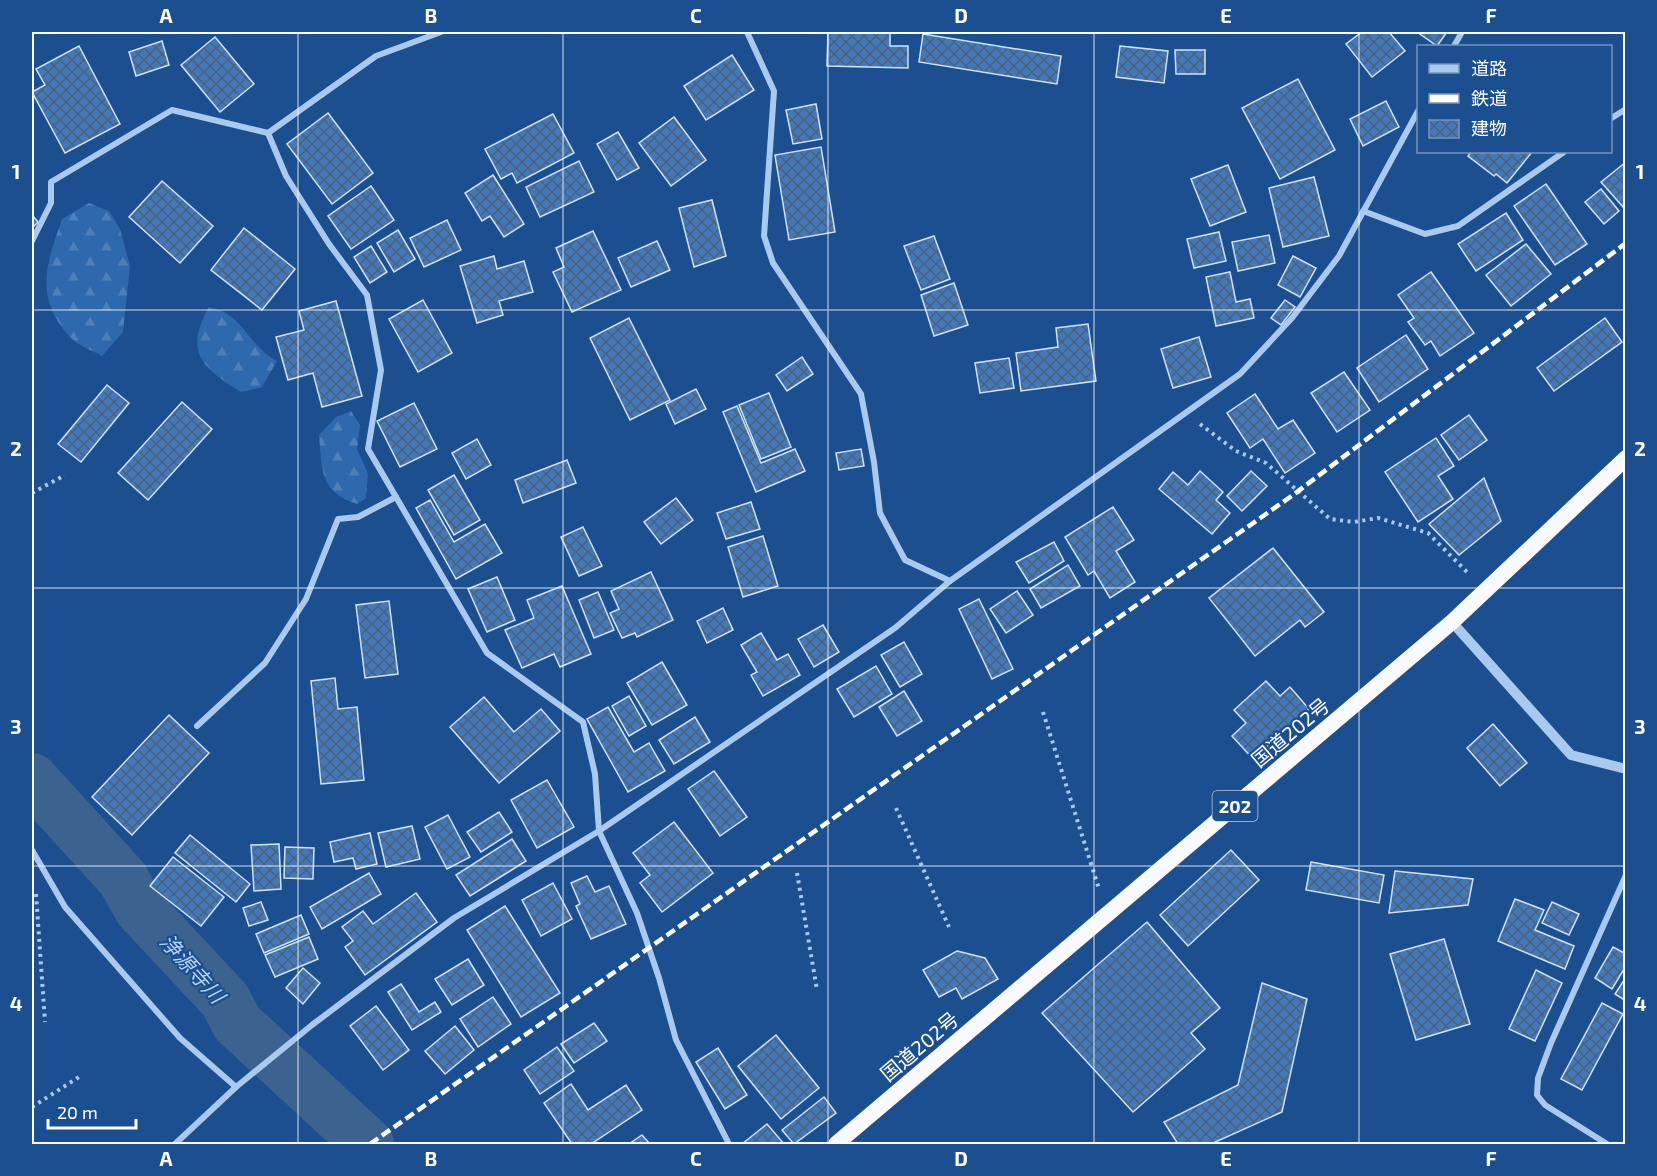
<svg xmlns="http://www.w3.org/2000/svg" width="1657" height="1176" font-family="'Exo 2','Noto Sans JP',sans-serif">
	<defs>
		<pattern id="forest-firs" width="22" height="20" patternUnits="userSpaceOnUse" patternTransform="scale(1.5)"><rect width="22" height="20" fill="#2e69ad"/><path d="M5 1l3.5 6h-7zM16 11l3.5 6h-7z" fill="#4d80b9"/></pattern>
		<pattern id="building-cross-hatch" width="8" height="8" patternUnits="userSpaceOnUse" patternTransform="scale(1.5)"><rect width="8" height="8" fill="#4478b7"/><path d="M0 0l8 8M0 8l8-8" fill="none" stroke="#486282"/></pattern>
	</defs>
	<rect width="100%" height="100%" fill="#1b4f8f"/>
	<g fill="url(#forest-firs)">
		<path d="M89 203 109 211 120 229 130 266 123 332 102 356C93 351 77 345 70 337 34 297 46 265 62 219Z"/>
		<path d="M209 307C244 313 248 347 277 361L262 387 241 392C203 368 183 353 209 307Z"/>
		<path d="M351 411 360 425 357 449 368 474 366 498 357 504C319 492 322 469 319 435L336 417Z"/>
	</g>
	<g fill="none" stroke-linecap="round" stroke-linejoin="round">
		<polyline stroke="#3c6290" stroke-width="52" points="32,779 123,879 140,909 225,1000 237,1023 368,1144"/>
	</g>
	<g fill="url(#building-cross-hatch)" stroke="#cfe3fa" stroke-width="1.5">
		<polygon points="828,32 890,32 890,46 908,46 908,68 827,66"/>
		<polygon points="1362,32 1389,32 1405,51 1372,77 1346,44"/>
		<polygon points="1417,32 1447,32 1437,46"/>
		<polygon points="923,34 1061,56 1057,84 919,62"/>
		<polygon points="215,37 254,84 220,112 181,65"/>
		<polygon points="162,41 169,65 136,76 129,52"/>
		<polygon points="79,46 120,124 65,153 32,92 45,85 36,69"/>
		<polygon points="1120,46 1168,51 1164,83 1116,77"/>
		<polygon points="1175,50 1205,50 1205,74 1176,74"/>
		<polygon points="732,55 754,90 706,120 684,86"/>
		<polygon points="1298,79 1335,150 1280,179 1242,108"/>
		<polygon points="1386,101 1399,127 1363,146 1350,119"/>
		<polygon points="816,104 822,139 793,144 786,110"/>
		<polygon points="328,113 373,173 332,204 287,144"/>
		<polygon points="553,114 574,153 517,183 512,173 501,179 485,149"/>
		<polygon points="674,117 706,160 671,186 639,143"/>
		<polygon points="618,132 639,168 617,180 597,144"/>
		<polygon points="821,147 835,232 789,240 775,155"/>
		<polygon points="1471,152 1532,152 1507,183 1496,174 1494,176 1468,156"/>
		<polygon points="579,161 594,192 540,217 526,187"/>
		<polygon points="1626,162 1626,207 1624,208 1601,182"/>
		<polygon points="1228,165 1246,212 1210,226 1191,179"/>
		<polygon points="493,175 524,224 504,237 490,216 482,221 465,193"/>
		<polygon points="1314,177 1329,236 1283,247 1269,188"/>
		<polygon points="162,181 213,226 180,263 129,217"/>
		<polygon points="1546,184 1587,244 1555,265 1514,206"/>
		<polygon points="371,186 394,220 351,249 328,216"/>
		<polygon points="1601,189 1619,211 1604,224 1585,202"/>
		<polygon points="712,200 726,256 694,267 679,208"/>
		<polygon points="1506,213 1523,240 1476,271 1458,244"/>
		<polygon points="32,215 38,222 32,228"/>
		<polygon points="447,220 461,250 424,267 410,238"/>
		<polygon points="244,228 295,269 262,310 211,270"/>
		<polygon points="398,230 415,259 394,272 377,243"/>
		<polygon points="593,231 621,290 572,312 553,272 564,267 556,248"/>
		<polygon points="1219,232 1226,261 1194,268 1187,239"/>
		<polygon points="1269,235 1275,263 1238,271 1232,242"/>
		<polygon points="934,236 950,279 921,290 904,246"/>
		<polygon points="657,241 670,270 631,287 618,258"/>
		<polygon points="1526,244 1551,274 1511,306 1486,275"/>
		<polygon points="371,246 387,272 370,283 354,257"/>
		<polygon points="494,256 497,269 524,261 533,292 499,301 503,315 477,323 460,266"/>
		<polygon points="1293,256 1316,268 1300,297 1278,285"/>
		<polygon points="1230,272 1236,302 1250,299 1254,318 1216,326 1206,277"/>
		<polygon points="1431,272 1474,333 1440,356 1431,341 1425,345 1408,322 1414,318 1398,295"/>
		<polygon points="954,283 968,325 934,336 921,295"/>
		<polygon points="423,300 452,353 418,372 389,319"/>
		<polygon points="1285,300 1295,307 1281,325 1271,318"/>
		<polygon points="336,301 362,396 322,407 313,373 288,380 276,337 304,330 299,311"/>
		<polygon points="629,318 670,400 630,420 590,338"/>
		<polygon points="1605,318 1622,342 1554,391 1537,368"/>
		<polygon points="1088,324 1096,381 1021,391 1016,353 1058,347 1056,328"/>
		<polygon points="1406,335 1428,369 1379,402 1357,368"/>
		<polygon points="1199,337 1211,377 1173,388 1161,349"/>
		<polygon points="802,357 813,374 787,391 776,375"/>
		<polygon points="1009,358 1014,388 980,393 975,363"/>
		<polygon points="1344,372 1370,410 1337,432 1311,393"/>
		<polygon points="107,385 129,403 81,462 58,444"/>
		<polygon points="696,389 706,409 675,424 666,404"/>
		<polygon points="769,393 791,447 761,459 739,405"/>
		<polygon points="1255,394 1278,429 1293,420 1315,453 1285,473 1263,439 1250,448 1227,413"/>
		<polygon points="182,402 212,429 148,500 118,473"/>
		<polygon points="414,403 437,449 400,467 377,421"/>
		<polygon points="737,406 761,463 795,449 805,471 756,492 723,412"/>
		<polygon points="1469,415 1487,440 1459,460 1441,435"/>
		<polygon points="1436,438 1454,466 1438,476 1453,499 1418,522 1385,472"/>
		<polygon points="477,439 491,465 466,479 452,453"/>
		<polygon points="861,449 864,466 839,470 836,453"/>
		<polygon points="567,460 576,483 523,503 515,480"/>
		<polygon points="1200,471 1223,492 1216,500 1230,513 1212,534 1159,489 1173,472 1188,485"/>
		<polygon points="1251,471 1267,486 1242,511 1227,496"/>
		<polygon points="454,475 480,520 454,535 428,490"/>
		<polygon points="1484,478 1501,521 1459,555 1429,524"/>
		<polygon points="676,498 693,520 661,544 644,522"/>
		<polygon points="430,500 454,542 485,524 502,553 456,579 416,508"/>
		<polygon points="751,502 760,529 726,539 717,513"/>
		<polygon points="1113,507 1134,540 1116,551 1135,582 1110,598 1094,571 1088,575 1065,537"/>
		<polygon points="583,527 602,566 579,576 561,537"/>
		<polygon points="763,536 778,586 743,597 728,547"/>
		<polygon points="1054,542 1064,561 1029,583 1016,562"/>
		<polygon points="1273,548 1324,612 1305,627 1300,620 1255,656 1209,598"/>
		<polygon points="1068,565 1080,586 1041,608 1030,589"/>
		<polygon points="651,572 673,620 637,637 635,633 622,638 610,613 619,609 611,591"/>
		<polygon points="497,577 515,620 487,632 468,589"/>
		<polygon points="562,586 591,654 560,667 554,654 522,668 505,630 534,618 527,600"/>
		<polygon points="1017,591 1033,615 1006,633 990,609"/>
		<polygon points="598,592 614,630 594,638 579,600"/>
		<polygon points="979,599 1013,669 992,679 959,609"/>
		<polygon points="389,601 398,674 365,678 356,605"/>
		<polygon points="723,608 733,630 707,643 697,621"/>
		<polygon points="823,625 839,652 814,667 798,639"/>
		<polygon points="761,633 777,660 788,654 800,675 763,696 751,675 757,672 741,645"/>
		<polygon points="904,642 922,674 900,687 881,655"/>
		<polygon points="662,662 687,705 652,725 627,683"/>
		<polygon points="876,666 892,694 854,717 837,689"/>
		<polygon points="335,678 338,709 357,707 364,780 321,784 311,681"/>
		<polygon points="1266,681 1280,696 1290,687 1309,709 1253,759 1232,736 1246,723 1234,710"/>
		<polygon points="904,691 922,721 897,736 879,707"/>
		<polygon points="629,696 646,726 629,736 612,706"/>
		<polygon points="484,697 514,732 541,709 560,731 499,783 450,727"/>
		<polygon points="608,707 634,752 649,743 665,771 628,792 587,719"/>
		<polygon points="169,715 209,753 132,835 92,797"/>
		<polygon points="695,717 710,742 674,764 659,740"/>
		<polygon points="1493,724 1527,763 1500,786 1467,748"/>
		<polygon points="714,771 747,817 720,836 688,789"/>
		<polygon points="547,780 574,827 537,848 511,800"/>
		<polygon points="499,812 512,832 481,852 467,832"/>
		<polygon points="448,815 470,857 447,869 425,827"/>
		<polygon points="674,822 713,873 662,912 640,883 650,875 633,853"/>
		<polygon points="412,826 420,859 386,867 378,833"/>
		<polygon points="370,833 377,864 356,869 353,858 334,862 330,842"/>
		<polygon points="190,835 250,884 236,902 175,853"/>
		<polygon points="512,839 526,861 470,896 456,875"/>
		<polygon points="279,844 281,889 254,891 251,845"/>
		<polygon points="285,847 314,848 313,879 284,878"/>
		<polygon points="1231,850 1259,880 1188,946 1160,915"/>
		<polygon points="173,857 224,897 201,926 150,886"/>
		<polygon points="1311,862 1384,875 1379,903 1306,890"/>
		<polygon points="1395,871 1473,879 1468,905 1389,913"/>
		<polygon points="369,873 381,894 322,929 310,907"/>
		<polygon points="587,876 595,892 609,886 626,924 591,939 576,906 580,904 571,883"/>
		<polygon points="553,883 572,919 541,936 522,900"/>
		<polygon points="416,893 437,922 365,975 345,947 353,941 342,927 363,911 373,924"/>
		<polygon points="1515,899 1544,910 1535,930 1574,946 1565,969 1498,941"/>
		<polygon points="261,902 268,920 249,926 243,908"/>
		<polygon points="1552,902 1579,914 1569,935 1542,923"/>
		<polygon points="505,906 560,993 521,1017 467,930"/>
		<polygon points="301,915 309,934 264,953 256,934"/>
		<polygon points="1147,922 1220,1008 1191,1033 1205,1049 1133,1112 1042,1013"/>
		<polygon points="309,937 318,959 275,977 265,955"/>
		<polygon points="1444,939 1470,1024 1416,1040 1390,954"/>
		<polygon points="1613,947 1626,954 1626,966 1612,989 1595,978"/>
		<polygon points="957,951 985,958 998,979 962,999 956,988 939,997 923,970"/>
		<polygon points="468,959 484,985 452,1005 435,979"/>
		<polygon points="303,968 320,983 303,1004 286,988"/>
		<polygon points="1536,970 1562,983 1535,1041 1509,1029"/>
		<polygon points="1626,977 1626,1001 1615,994"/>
		<polygon points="1262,983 1307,999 1282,1112 1211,1144 1178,1144 1164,1122 1238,1085"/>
		<polygon points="401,984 419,1012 435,1002 441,1012 412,1030 388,992"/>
		<polygon points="493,997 511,1024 478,1047 460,1019"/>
		<polygon points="1602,1003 1623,1014 1582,1090 1561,1079"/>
		<polygon points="376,1006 409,1050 383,1070 350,1026"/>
		<polygon points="594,1023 607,1041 574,1063 561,1044"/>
		<polygon points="455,1026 474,1050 445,1074 425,1051"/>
		<polygon points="776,1035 819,1088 781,1119 738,1066"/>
		<polygon points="557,1047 574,1071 540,1094 524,1070"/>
		<polygon points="718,1048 747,1095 725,1109 696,1062"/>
		<polygon points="571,1084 588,1110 626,1085 642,1110 591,1144 572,1144 544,1103"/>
		<polygon points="824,1097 836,1113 794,1144 782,1130"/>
		<polygon points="767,1124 784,1144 742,1144"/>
		<polygon points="642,1135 650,1144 629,1144"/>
	</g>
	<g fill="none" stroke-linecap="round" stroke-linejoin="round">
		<g stroke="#a9c9ee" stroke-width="4" stroke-dasharray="3 4.5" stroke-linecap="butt">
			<polyline points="1200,424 1236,451 1266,463 1330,519 1354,522 1378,518 1428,533 1470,575"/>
			<polyline points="32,493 65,475"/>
			<polyline points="1043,712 1099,889"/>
			<polyline points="896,808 949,927"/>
			<polyline points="797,873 817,990"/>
			<polyline points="36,894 45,1022"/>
			<polyline points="32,1107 79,1077"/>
		</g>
		<g stroke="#a9c9ee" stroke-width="6">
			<polyline points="747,32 774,91 764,236 773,263 861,394 874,462 880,513 905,560 950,581"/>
			<polyline points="1454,46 1462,32"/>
			<polyline points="1610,119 1626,109"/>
			<polyline points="268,133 286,176 329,244 367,295 381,370 368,449 487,653 583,722 595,774 599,831 637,913 659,978 676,1040 729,1144"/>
			<polyline points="1363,211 1425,234 1458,226 1564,152"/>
			<polyline points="32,241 51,203 51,182 172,110 268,133 376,56 441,32"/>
			<polyline points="197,726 265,663 306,599 338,519 358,517 396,497"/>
			<polyline points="32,850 65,907 180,1038 236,1087"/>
			<polyline points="175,1144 236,1087 312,1025 454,918 599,831 895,628 950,581 1240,374 1292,318 1339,256 1418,111"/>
			<polyline points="1607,1144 1545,1105 1537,1095 1538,1078 1551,1043 1626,875"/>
		</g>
		<polyline stroke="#a9c9ee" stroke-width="10" points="1452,622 1571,755 1626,769"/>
		<polyline stroke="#f8faff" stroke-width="16" points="836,1144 1452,622 1626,458"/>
		<polyline stroke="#fff" stroke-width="4.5" stroke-dasharray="10 4.5" stroke-linecap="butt" points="370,1144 1293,495 1626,243"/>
	</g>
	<path fill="none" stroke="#fff" stroke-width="1.5" stroke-opacity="0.55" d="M298 32V1144M563 32V1144M828 32V1144M1094 32V1144M1359 32V1144M32 310H1626M32 588H1626M32 866H1626"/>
	<g text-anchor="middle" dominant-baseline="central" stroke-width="4.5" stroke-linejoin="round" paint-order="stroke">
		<rect fill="#1b4f8f" stroke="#bbcadd" stroke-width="1.5" x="1212.5" y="791" width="45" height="30" rx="4.5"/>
		<g font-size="18" font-weight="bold" fill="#fff">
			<text x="1235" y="806">202</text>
		</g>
		<g font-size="20" fill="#fff" stroke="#1b4f8f">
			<text transform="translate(1290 732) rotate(-40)">国道202号</text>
			<text transform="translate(919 1046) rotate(-40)">国道202号</text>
		</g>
		<g font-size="21" font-style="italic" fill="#b5d3f5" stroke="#1b4f8f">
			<text transform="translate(193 968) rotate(48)">浄源寺川</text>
		</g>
	</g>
	<rect width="1657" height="1176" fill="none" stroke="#1b4f8f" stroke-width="66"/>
	<rect x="1417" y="45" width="195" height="108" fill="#1b4f8f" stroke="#7695bc" stroke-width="1.5"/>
	<rect x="1429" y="64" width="30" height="9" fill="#a9c9ee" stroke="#7695bc" stroke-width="1.5"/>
	<text x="1471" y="75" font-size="18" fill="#ffffff">道路</text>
	<rect x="1429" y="94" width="30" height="9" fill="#ffffff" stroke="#7695bc" stroke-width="1.5"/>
	<text x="1471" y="105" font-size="18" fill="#ffffff">鉄道</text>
	<rect x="1429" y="120" width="30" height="18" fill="url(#building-cross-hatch)" stroke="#7695bc" stroke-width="1.5"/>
	<text x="1471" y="135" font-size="18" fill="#ffffff">建物</text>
	<path d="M48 1119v9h88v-9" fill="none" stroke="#ffffff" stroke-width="3"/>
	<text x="57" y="1119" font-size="18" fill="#ffffff" stroke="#1b4f8f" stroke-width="4.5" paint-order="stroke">20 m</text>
	<rect x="33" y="33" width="1591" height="1110" fill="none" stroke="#fff" stroke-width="2"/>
	<g font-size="20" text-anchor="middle" font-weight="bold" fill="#fff">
		<text x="166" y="23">A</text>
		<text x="431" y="23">B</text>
		<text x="696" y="23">C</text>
		<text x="961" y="23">D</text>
		<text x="1226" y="23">E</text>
		<text x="1491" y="23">F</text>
		<text x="16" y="179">1</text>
		<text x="1640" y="179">1</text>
		<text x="16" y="456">2</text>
		<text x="1640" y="456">2</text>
		<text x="16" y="734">3</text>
		<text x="1640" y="734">3</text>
		<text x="16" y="1011">4</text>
		<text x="1640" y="1011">4</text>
		<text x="166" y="1166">A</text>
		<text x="431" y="1166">B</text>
		<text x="696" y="1166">C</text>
		<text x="961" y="1166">D</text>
		<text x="1226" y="1166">E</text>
		<text x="1491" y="1166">F</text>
	</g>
</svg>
